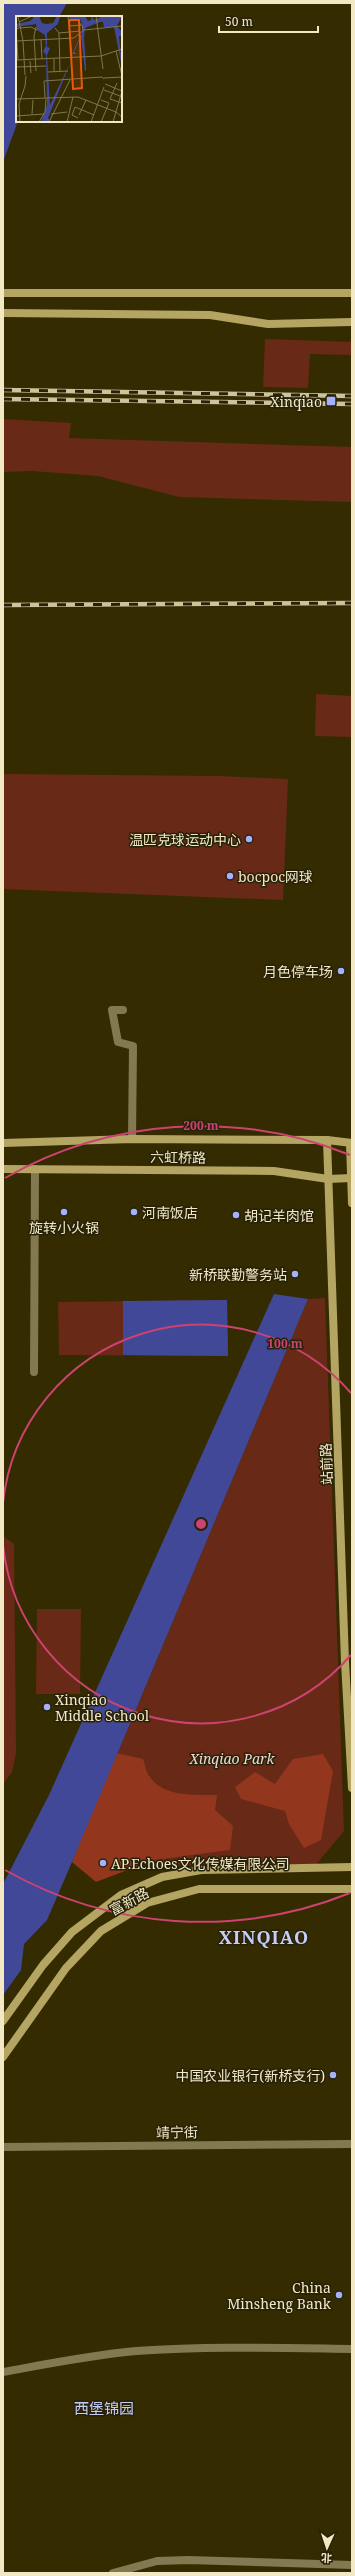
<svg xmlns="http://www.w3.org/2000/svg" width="355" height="2576" font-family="'Noto Serif','Noto Sans SC',serif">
	<rect width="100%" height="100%" fill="#342b00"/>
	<g fill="#692917">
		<polygon points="265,339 352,342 352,355 310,354 308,388 263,387"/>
		<polygon points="3,419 71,423 69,438 352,447 352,502 179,497 98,476 32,471 3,472"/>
		<polygon points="316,694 352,696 352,737 315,736"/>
		<polygon points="3,774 218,776 288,779 283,900 3,889"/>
		<polygon points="325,1298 344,1831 313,1868 72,1862 308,1299"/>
		<polygon points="227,1300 228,1356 59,1355 58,1302"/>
		<polygon points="3,1536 14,1544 16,1753 12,1772 3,1784"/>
		<polygon points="37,1609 81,1609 80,1694 36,1694"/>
	</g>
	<g fill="#92371d">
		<path d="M116 1753 143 1759C145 1764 146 1773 150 1777 163 1797 196 1795 217 1795L215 1810 233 1826 230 1850 154 1860 96 1882 72 1862Z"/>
		<polygon points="323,1754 333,1771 321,1840 304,1848 289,1824 285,1811 241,1799 235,1787 255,1772 275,1784 293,1759"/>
	</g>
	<g fill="#424898">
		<polygon points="3,3 67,3 59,17 17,17 18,121 3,162"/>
		<polygon points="274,1294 308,1299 72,1862 47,1920 24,1944 21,1970 3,1995 3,1884 49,1795"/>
		<polygon points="227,1300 228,1356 123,1355 123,1301"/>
	</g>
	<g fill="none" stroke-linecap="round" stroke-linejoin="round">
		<g stroke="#827951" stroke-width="8">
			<polyline points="123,1010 112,1010 118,1042 133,1046 132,1139"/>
			<polyline points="34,1372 35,1169"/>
			<polyline points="3,2147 352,2144"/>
			<path d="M3 2372C47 2364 91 2355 136 2351 207 2346 280 2348 352 2349"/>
			<polyline points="113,2573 157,2561 188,2560 352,2565"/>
		</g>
		<g stroke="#b4a563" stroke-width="8">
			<polyline points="3,293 352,293"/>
			<polyline points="3,313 210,315 268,324 352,322"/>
			<polyline points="327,1140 345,1662 352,1788"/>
			<polyline points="3,1143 132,1139 327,1140 352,1143"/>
			<polyline points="350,1143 352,1203"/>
			<polyline points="3,1169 274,1171 328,1179 352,1178"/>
			<polyline points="3,2021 43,1965 72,1932 121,1895 162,1877 201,1870 352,1867"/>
			<polyline points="3,2057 66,1968 101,1931 147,1903 199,1889 352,1889"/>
		</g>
		<defs>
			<g id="rail">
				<polyline points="3,390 352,396"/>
				<polyline points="3,399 352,404"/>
				<polyline points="3,605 352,603"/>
			</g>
		</defs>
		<use href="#rail" stroke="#cdc49e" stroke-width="4.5"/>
		<use href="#rail" stroke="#272109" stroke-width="3" stroke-dasharray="9" stroke-linecap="butt"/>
	</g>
	<g fill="none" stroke="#cc4270" stroke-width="2">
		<path d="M351 1655A199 199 0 0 1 3 1545M3 1503A199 199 0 0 1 351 1393"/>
		<path d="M350 1893A398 398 0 0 1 5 1870M5 1178A398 398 0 0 1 350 1155"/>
	</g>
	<g fill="#a5b1fc" stroke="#272109" stroke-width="1.5">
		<rect x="326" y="396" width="10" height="10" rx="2"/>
		<circle cx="249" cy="839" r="4"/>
		<circle cx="230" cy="876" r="4"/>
		<circle cx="341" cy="971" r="4"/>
		<circle cx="64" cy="1212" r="4"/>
		<circle cx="134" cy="1212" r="4"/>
		<circle cx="236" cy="1215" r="4"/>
		<circle cx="295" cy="1274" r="4"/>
		<circle cx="47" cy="1707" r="4"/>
		<circle cx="103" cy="1863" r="4"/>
		<circle cx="333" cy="2075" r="4"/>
		<circle cx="339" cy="2295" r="4"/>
	</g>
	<g text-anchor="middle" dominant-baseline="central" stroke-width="3" stroke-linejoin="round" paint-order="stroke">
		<g font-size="14" fill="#f2e9c4" stroke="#272109" text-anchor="end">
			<text x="322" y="401">Xinqiao</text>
			<text x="241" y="839">温匹克球运动中心</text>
			<text x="238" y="876" text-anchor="start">bocpoc网球</text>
			<text x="333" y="971">月色停车场</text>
			<text x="142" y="1212" text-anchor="start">河南饭店</text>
			<text x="244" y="1215" text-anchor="start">胡记羊肉馆</text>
			<text x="64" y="1227" text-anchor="middle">旋转小火锅</text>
			<text x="287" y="1274">新桥联勤警务站</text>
			<text x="55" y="1699" text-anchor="start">Xinqiao<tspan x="55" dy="16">Middle School</tspan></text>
			<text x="111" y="1863" text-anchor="start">AP.Echoes文化传媒有限公司</text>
			<text x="325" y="2075">中国农业银行(新桥支行)</text>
			<text x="331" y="2287">China<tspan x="331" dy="16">Minsheng Bank</tspan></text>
		</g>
		<g font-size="14" fill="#f2e9c4" stroke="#272109">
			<text transform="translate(178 1157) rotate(1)">六虹桥路</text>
			<text transform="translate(326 1464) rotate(-92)">站前路</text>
			<text transform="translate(129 1901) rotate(-28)">富新路</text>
			<text transform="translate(177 2132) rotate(-1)">靖宁街</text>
		</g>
		<g font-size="14" font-style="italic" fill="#f1d7cf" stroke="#272109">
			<text x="232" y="1758">Xinqiao Park</text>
		</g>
		<g font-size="15" fill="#c4ccf7" stroke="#272109">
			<text x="104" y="2408">西堡锦园</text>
		</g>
		<g font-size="18" font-weight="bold" letter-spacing="1" fill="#c4ccf7" stroke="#272109">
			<text x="264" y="1937">XINQIAO</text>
		</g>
	</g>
	<g transform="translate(16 16)">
		<rect width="106" height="106" fill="#342b00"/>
		<path d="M19 0H23L26 7 30 8 37 7 41 0H44L42 8 31 17V31L34 32 31 39 34 89 55 45 32 102 35 106H25L31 89 30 39 27 35 30 30 29 19 21 14 20 8 0 11V8L14 5ZM52 0H69L72 5 75 4 76 0 78 4 88 0H106L101 10 106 16V20H103L106 51 98 11H88L87 6H84L69 12 68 22 70 49V55H69L65 21 58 36 61 38H56L66 17V8L64 3 55 4Z" fill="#424898"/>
		<path fill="none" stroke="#80774e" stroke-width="1" d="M2 0 7 25 9 59M52 0 56 42M80 0 87 53M53 5 62 4 65 9M3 6 16 0M53 10 66 9 67 14M5 12 15 11 21 14M39 12 43 17 44 55M43 17 64 15M25 24 26 43M0 25 58 22 68 14 106 10M100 35 106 60M38 43V56M0 44 85 40 106 33M2 44 0 13 5 11M14 45 15 57M0 51 30 50M20 55 18 20 20 11M32 56 52 55M88 62 106 61M101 67 94 83 106 87M89 68 106 75M88 74 104 80M29 82 28 65 86 61 88 63M0 83 62 81 100 96 106 101M85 84 93 87 85 106M16 98 17 84M35 98 51 96M63 99 70 84M0 100 28 98M62 102 56 99 59 91 78 99M4 106 3 88 9 70 10 60M23 106 29 96 30 83M33 106 54 64M51 106 57 81M75 106 88 71M97 106 106 75"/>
		<path fill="#e8590c" fill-opacity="0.15" stroke="#e8590c" stroke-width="2" d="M53 4H63L66 72 57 73Z"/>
		<rect width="106" height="106" fill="none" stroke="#f2e9c4" stroke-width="2"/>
	</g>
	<circle cx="201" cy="1524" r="6" fill="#cc4270" stroke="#272109" stroke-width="2"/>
	<g font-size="12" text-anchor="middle" font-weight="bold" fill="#cc4270" stroke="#272109" stroke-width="3" stroke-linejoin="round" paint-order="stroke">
		<text x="201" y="1130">200 m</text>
		<text x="285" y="1348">100 m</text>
	</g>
	<rect width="355" height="2576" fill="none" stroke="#f2e9c4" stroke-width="8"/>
	<g transform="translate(327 2548) rotate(183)" stroke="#272109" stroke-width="3" paint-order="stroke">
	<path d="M0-3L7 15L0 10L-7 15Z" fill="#f2e9c4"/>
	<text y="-6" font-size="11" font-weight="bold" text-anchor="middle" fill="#f2e9c4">北</text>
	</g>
	<path d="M219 26v6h99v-6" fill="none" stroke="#f2e9c4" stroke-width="2"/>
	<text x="225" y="26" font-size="12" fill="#f2e9c4" stroke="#272109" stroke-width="3" paint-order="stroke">50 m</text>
</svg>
